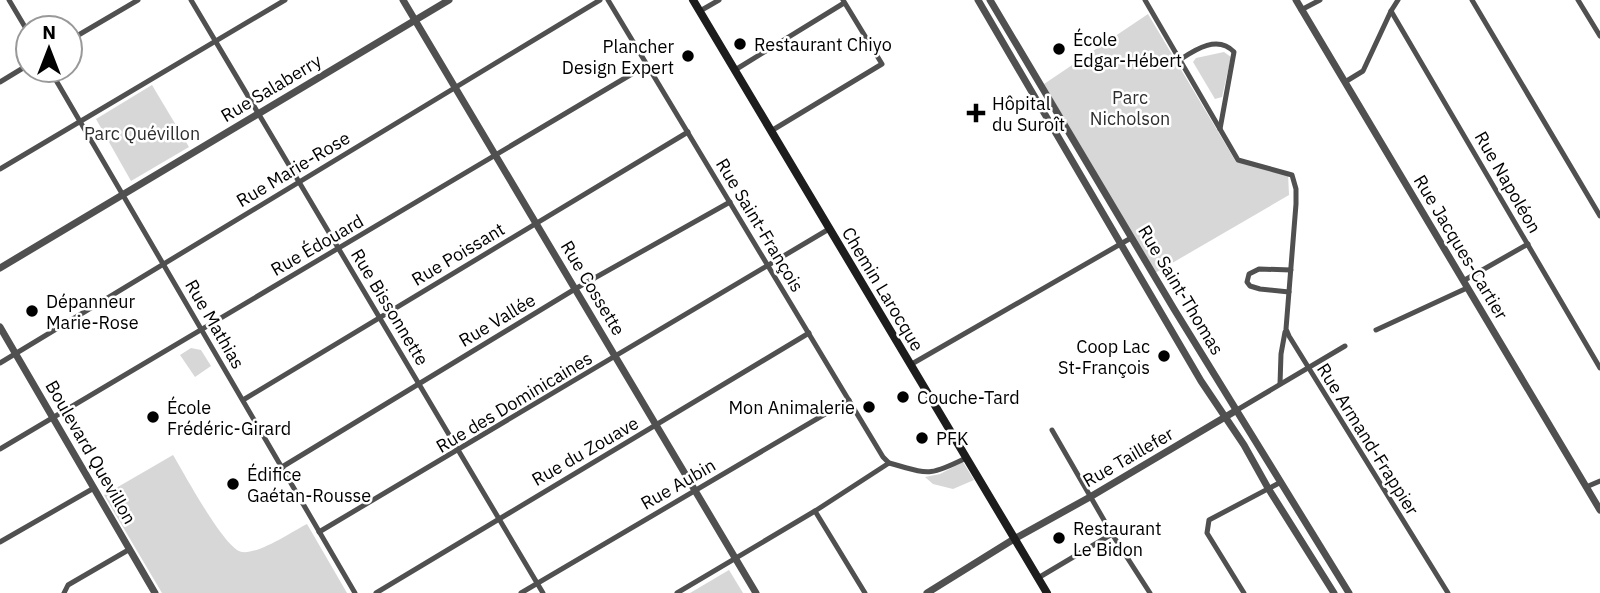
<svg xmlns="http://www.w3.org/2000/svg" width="1600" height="593" font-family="'IBM Plex Sans',sans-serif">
	<rect width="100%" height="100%" fill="#fff"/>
	<g fill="#d7d7d7">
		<polygon points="1148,14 1236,162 1288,173 1289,195 1155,273 1044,84"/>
		<polygon points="1224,52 1231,57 1222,97 1215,99 1193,62 1196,58"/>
		<polygon points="152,85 189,147 131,181 96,119"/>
		<polygon points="191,348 201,350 211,366 195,377 180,355"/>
		<path d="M173 455C184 473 225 550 242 552 260 554 291 532 307 524L347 593H162L104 495Z"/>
		<polygon points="963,462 974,480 953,489 933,484 925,477 940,474"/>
		<polygon points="729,570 743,593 690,593"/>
	</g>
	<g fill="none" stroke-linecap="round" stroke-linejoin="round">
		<g stroke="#505050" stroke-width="5">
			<polyline points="9,0 28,32"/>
			<polyline points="191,0 543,593"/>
			<polyline points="608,0 883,457 889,463"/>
			<polyline points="1145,0 1238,160 1292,175 1296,189 1296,204 1286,329 1289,336 1448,593"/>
			<polyline points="1472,0 1600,216"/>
			<polyline points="1578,0 1600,36"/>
			<polyline points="1301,10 1320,0"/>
			<polyline points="700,11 719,0"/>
			<polyline points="1391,11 1600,368"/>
			<polyline points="70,40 138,0"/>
			<path d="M1181 59C1196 49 1218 35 1234 52L1220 129"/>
			<polyline points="50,70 355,593"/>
			<polyline points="735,70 844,3"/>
			<polyline points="0,82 28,65"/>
			<polyline points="1345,82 1363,71 1391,11 1398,0"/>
			<polyline points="771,131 882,64 843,0"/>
			<polyline points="0,169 285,0"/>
			<polyline points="1463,281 1528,244"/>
			<polyline points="1289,292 1260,289 1250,286 1247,282 1249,274 1259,269 1291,270"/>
			<polyline points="1376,330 1467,288"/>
			<polyline points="0,363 600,0"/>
			<polyline points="910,365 1131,238"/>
			<polyline points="1280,384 1281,354 1285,332"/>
			<polyline points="243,400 688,132"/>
			<polyline points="1237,410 1345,346"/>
			<polyline points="1052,430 1112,534 1150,593"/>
			<polyline points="0,449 647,65"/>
			<polyline points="282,467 575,289 730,202"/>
			<polyline points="1586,487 1600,481"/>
			<polyline points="815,511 865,593"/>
			<polyline points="319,532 829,229"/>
			<polyline points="0,542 94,488"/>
			<polyline points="1038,578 1112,534"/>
			<polyline points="64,593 68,585 130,549"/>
			<polyline points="376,593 809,333"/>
			<polyline points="521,593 849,400"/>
			<path d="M677 593 815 511 889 463C929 474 928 477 966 458"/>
			<polyline points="1244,593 1207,533 1209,520 1281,482"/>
		</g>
		<g stroke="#505050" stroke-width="7">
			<polyline points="403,0 756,593"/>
			<polyline points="978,0 1201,381 1244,445 1268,488 1334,593"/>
			<polyline points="990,0 1174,309 1349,593"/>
			<polyline points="1296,0 1600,510"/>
			<polyline points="0,268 449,0"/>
			<polyline points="0,327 155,593"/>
			<polyline points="927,593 1014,539 1090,497 1237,410"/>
		</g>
		<polyline stroke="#1d1d1d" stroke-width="8" points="693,0 1047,593"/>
	</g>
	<g fill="#000" stroke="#fff" stroke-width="2.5">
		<circle cx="740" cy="44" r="7"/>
		<circle cx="1059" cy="49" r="7"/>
		<circle cx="688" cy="56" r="7"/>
		<path d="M972.5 102.5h7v7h7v7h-7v7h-7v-7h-7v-7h7z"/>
		<circle cx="32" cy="311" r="7"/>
		<circle cx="1164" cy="356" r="7"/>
		<circle cx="903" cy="397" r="7"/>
		<circle cx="869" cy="407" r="7"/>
		<circle cx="153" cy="417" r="7"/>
		<circle cx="922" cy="438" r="7"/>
		<circle cx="233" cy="484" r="7"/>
		<circle cx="1059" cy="538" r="7"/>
	</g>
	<g text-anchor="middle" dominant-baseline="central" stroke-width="5" stroke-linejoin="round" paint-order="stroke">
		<g font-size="18" fill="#000" stroke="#fff" text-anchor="start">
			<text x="1073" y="39">École<tspan x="1073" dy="21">Edgar-Hébert</tspan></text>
			<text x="754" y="44">Restaurant Chiyo</text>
			<text x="674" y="46" text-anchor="end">Plancher<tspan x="674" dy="21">Design Expert</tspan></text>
			<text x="992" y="103">Hôpital<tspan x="992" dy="21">du Suroît</tspan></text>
			<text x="46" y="301">Dépanneur<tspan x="46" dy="21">Marie-Rose</tspan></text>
			<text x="1150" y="346" text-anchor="end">Coop Lac<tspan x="1150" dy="21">St-François</tspan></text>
			<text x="917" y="397">Couche-Tard</text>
			<text x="167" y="407">École<tspan x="167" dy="21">Frédéric-Girard</tspan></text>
			<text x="855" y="407" text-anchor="end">Mon Animalerie</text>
			<text x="936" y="438">PFK</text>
			<text x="247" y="474">Édifice<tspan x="247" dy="21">Gaétan-Rousse</tspan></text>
			<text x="1073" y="528">Restaurant<tspan x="1073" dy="21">Le Bidon</tspan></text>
		</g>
		<g font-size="18" fill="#000" stroke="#fff">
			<text transform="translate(271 88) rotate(-31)">Rue Salaberry</text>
			<text transform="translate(293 169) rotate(-31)">Rue Marie-Rose</text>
			<text transform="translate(1508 182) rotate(60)">Rue Napoléon</text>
			<text transform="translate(760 225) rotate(59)">Rue Saint-François</text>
			<text transform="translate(317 245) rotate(-30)">Rue Édouard</text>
			<text transform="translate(1461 247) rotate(59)">Rue Jacques-Cartier</text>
			<text transform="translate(458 254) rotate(-31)">Rue Poissant</text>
			<text transform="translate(593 288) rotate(59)">Rue Cossette</text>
			<text transform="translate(883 289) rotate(59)">Chemin Larocque</text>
			<text transform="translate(1181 290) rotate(59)">Rue Saint-Thomas</text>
			<text transform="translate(390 307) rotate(59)">Rue Bissonnette</text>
			<text transform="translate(497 320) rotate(-31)">Rue Vallée</text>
			<text transform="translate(215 324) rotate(60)">Rue Mathias</text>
			<text transform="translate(514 402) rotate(-31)">Rue des Dominicaines</text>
			<text transform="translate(1368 439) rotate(58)">Rue Armand-Frappier</text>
			<text transform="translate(585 451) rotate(-30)">Rue du Zouave</text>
			<text transform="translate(91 452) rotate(60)">Boulevard Quevillon</text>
			<text transform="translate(1128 457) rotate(-30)">Rue Taillefer</text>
			<text transform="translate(678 484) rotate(-30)">Rue Aubin</text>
		</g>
		<g font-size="18" fill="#2e2e2e" stroke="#fff">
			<text x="1130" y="97">Parc<tspan x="1130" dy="21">Nicholson</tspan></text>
			<text x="142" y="133">Parc Quévillon</text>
		</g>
	</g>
	<g transform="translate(49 49)"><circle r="33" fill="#ffffff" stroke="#999999" stroke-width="2"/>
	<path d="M0-5L12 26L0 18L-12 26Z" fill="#000000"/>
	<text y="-10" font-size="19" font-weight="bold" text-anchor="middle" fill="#000000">N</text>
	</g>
</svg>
